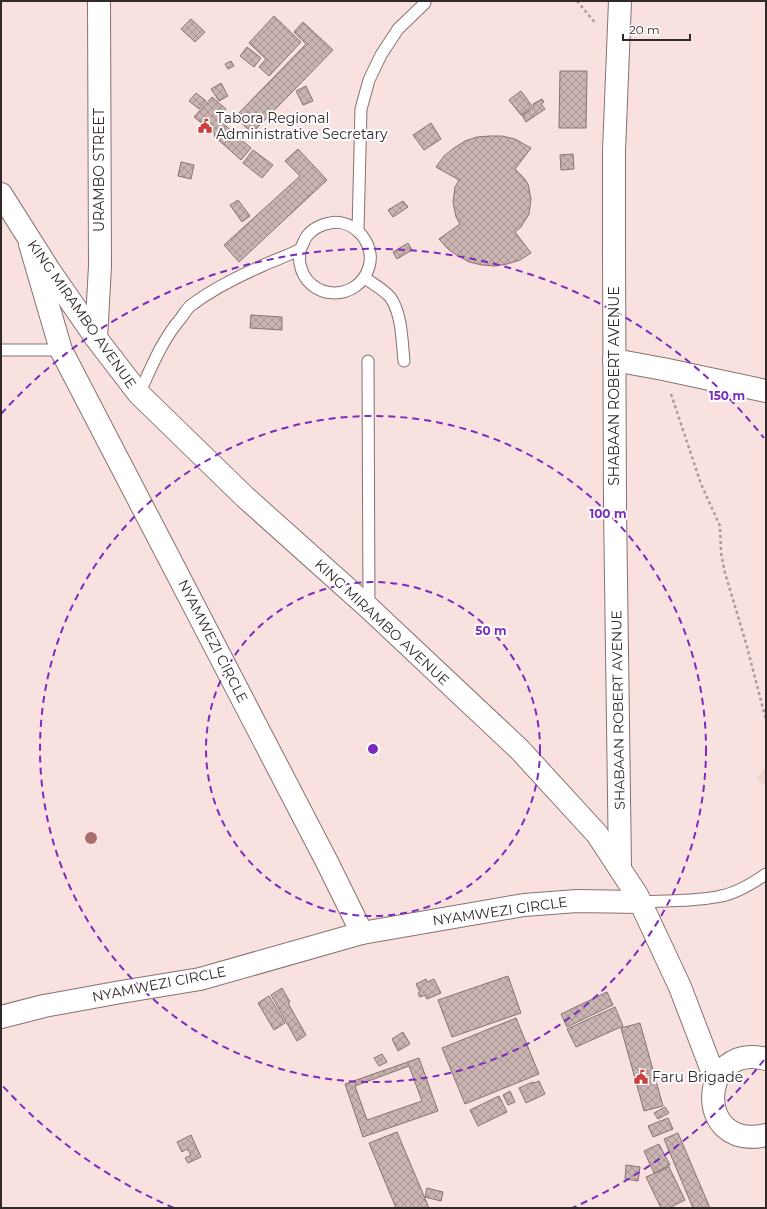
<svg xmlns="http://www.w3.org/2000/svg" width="767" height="1209" font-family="Montserrat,sans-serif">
	<defs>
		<pattern id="building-cross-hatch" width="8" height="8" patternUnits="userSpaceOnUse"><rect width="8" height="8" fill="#cab4b2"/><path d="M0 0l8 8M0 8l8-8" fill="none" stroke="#a59291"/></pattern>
	</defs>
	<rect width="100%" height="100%" fill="#f8e1df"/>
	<polygon fill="#f1d3cf" points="766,765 766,786 757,779"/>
	<g fill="url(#building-cross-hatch)" stroke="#877371" fill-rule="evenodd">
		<polygon points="274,16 301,42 269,76 259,67 266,59 249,43"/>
		<polygon points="191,19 205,32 195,42 181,29"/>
		<polygon points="303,22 333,50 252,133 235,117 306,44 294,32"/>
		<polygon points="247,47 261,58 254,67 240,56"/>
		<polygon points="231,61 234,66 228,69 225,64"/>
		<polygon points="560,71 587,71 586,128 559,128"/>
		<polygon points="221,83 228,96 219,101 211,89"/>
		<polygon points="306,86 313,101 303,105 296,91"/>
		<polygon points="521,91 532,106 521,115 509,100"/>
		<polygon points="196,93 206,101 199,109 189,101"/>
		<polygon points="212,97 226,109 218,119 251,148 241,160 214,136 215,134 194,117"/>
		<polygon points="542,99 544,102 541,104 545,109 526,122 522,115 534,107 533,104"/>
		<polygon points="431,123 441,139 424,150 413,135"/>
		<polygon points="490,136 502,136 515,139 531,148 515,169 524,178 528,184 531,199 529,214 521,227 515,232 531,253 520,260 507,264 495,266 482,265 469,262 458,256 448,249 439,239 460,224 456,217 453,202 455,187 459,180 436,167 444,156 454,148 465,141 477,137"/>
		<polygon points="298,149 327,180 239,262 224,245 300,176 285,161"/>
		<polygon points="253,150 273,165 262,178 243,163"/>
		<polygon points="573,154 574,169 561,170 560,155"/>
		<polygon points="181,162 194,165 191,179 178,176"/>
		<polygon points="238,200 250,216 242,222 230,205"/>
		<polygon points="403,201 408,207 393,217 388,210"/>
		<polygon points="408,243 412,250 397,259 393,252"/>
		<polygon points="251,315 282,317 282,330 250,328"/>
		<polygon points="508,976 521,1013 452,1037 438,1000"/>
		<polygon points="426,979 427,982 434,979 441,993 427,999 425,995 420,997 418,993 420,992 416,984"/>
		<polygon points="282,988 290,1002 288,1003 306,1035 297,1041 271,995"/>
		<polygon points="607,992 613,1005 567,1027 561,1014"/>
		<polygon points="269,996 285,1023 274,1030 258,1003"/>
		<polygon points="615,1007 623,1026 576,1047 567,1029"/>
		<polygon points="516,1018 539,1074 465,1104 442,1048"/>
		<polygon points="640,1023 663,1106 644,1111 621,1028"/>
		<polygon points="403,1032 410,1044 398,1051 392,1039"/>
		<polygon points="382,1054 387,1062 379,1066 374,1058"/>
		<path d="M419 1058 438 1111 363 1137 345 1084ZM409 1066 422 1101 367 1120 355 1086Z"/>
		<polygon points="539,1081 545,1094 526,1103 519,1088 533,1082 534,1083"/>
		<polygon points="510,1091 515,1102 508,1105 503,1095"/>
		<polygon points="499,1096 507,1112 478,1126 470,1110"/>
		<polygon points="665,1107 669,1113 658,1119 654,1113"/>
		<polygon points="668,1118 673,1129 653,1137 648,1126"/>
		<polygon points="397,1132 429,1208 396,1208 369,1143"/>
		<polygon points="678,1133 710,1208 693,1208 664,1139"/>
		<polygon points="191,1135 201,1157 188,1163 185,1158 191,1155 187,1149 182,1152 177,1142"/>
		<polygon points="659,1144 670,1165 654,1173 644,1151"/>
		<polygon points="626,1165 640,1167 638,1181 625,1179"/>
		<polygon points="669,1167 685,1200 669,1208 661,1208 646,1177"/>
		<polygon points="427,1188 443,1192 441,1201 425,1197"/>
	</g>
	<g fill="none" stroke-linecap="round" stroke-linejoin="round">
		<defs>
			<g id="service">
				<polyline points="358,231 361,109 369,80 381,55 398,29 425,3"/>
				<path d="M365 278C373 284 383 289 390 297 402 313 402 342 404 361"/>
				<polyline points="1,350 61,350"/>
				<polyline points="368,361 369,608"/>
				<path d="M139 394C151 368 162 340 181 318 184 314 187 309 190 306 210 291 241 275 264 265 272 261 295 253 300 249 303 246 304 239 307 236 312 229 322 224 330 223 354 218 376 244 369 267 358 303 307 301 300 264 299 259 300 254 300 249"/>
				<path d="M640 902C667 900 695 902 721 896 737 893 753 883 766 874"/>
			</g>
			<g id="minor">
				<polyline points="30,244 61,350 327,862 362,933"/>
				<polyline points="96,338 100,266 99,1"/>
				<polyline points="614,360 663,369 766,391"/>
				<polyline points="1,1017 44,1006 121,992 200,979 362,933 437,920 524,905 577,901 640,902"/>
			</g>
			<polyline id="tertiary" points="620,1 614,151 614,246 615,508 620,867"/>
			<g id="secondary">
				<polyline points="1,194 49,270 96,338 139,394 245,497 369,608 520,750 597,834 637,895 680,987 716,1081"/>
				<path d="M766 1059C698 1041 693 1152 766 1135"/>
			</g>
		</defs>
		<use href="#service" stroke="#877270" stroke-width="13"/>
		<use href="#minor" stroke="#877270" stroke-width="24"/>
		<use href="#tertiary" stroke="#877270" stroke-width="24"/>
		<use href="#secondary" stroke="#877270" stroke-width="24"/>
		<g stroke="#ac9a99" stroke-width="2.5" stroke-dasharray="3 3" stroke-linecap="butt">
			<polyline points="577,1 596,24"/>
			<polyline points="671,394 701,484 720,526 721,553 725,573 746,643 766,720"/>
		</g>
		<use href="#service" stroke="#fff" stroke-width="11"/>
		<use href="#minor" stroke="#fff" stroke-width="22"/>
		<use href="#tertiary" stroke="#fff" stroke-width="22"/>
		<use href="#secondary" stroke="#fff" stroke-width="22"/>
	</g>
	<circle fill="#a86f6f" cx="91" cy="838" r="6"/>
	<g fill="none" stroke="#7b2cbf" stroke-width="2" stroke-dasharray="7 5">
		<circle cx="373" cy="749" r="167"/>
		<circle cx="373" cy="749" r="333"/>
		<path d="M764 1060A500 500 0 0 1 572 1208M174 1208A500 500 0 0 1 1 1084M1 414A500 500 0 0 1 764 438"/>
	</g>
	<defs>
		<symbol id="civic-bare" viewBox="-9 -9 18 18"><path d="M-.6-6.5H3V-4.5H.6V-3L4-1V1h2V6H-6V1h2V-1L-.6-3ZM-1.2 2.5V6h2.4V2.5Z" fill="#cc3d3c" stroke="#fff" stroke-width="2.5" paint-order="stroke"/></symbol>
	</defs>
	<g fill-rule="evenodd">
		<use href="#civic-bare" x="195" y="116" width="20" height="20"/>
		<use href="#civic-bare" x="631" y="1067" width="20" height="20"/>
	</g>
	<g text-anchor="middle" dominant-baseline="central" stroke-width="4" stroke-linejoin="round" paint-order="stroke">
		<g font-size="14" fill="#312928" stroke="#fff" text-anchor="start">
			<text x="216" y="118">Tabora Regional<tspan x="216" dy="16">Administrative Secretary</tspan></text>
			<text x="652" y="1077">Faru Brigade</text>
		</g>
		<g font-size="14" fill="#312928" stroke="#fff">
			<text transform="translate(99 170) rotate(-90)">URAMBO STREET</text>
			<text transform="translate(82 314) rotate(55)">KING MIRAMBO AVENUE</text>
			<text transform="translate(614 386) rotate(-90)">SHABAAN ROBERT AVENUE</text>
			<text transform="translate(382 622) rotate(43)">KING MIRAMBO AVENUE</text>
			<text transform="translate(213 641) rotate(63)">NYAMWEZI CIRCLE</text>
			<text transform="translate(618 710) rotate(-91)">SHABAAN ROBERT AVENUE</text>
			<text transform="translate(500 911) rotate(-8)">NYAMWEZI CIRCLE</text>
			<text transform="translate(159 984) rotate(-11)">NYAMWEZI CIRCLE</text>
		</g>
	</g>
	<circle cx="373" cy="749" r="6" fill="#7b2cbf" stroke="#fff" stroke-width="2"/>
	<g font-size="12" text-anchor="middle" font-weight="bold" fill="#7b2cbf" stroke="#fff" stroke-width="4" stroke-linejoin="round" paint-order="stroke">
		<text x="727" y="400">150 m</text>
		<text x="608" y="518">100 m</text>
		<text x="491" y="635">50 m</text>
	</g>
	<rect width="767" height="1209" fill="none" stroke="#312928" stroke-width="4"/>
	<path d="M623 34v6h67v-6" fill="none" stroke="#312928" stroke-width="2"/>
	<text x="629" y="34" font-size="12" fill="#312928" stroke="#ffffff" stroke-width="3" paint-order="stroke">20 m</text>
</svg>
